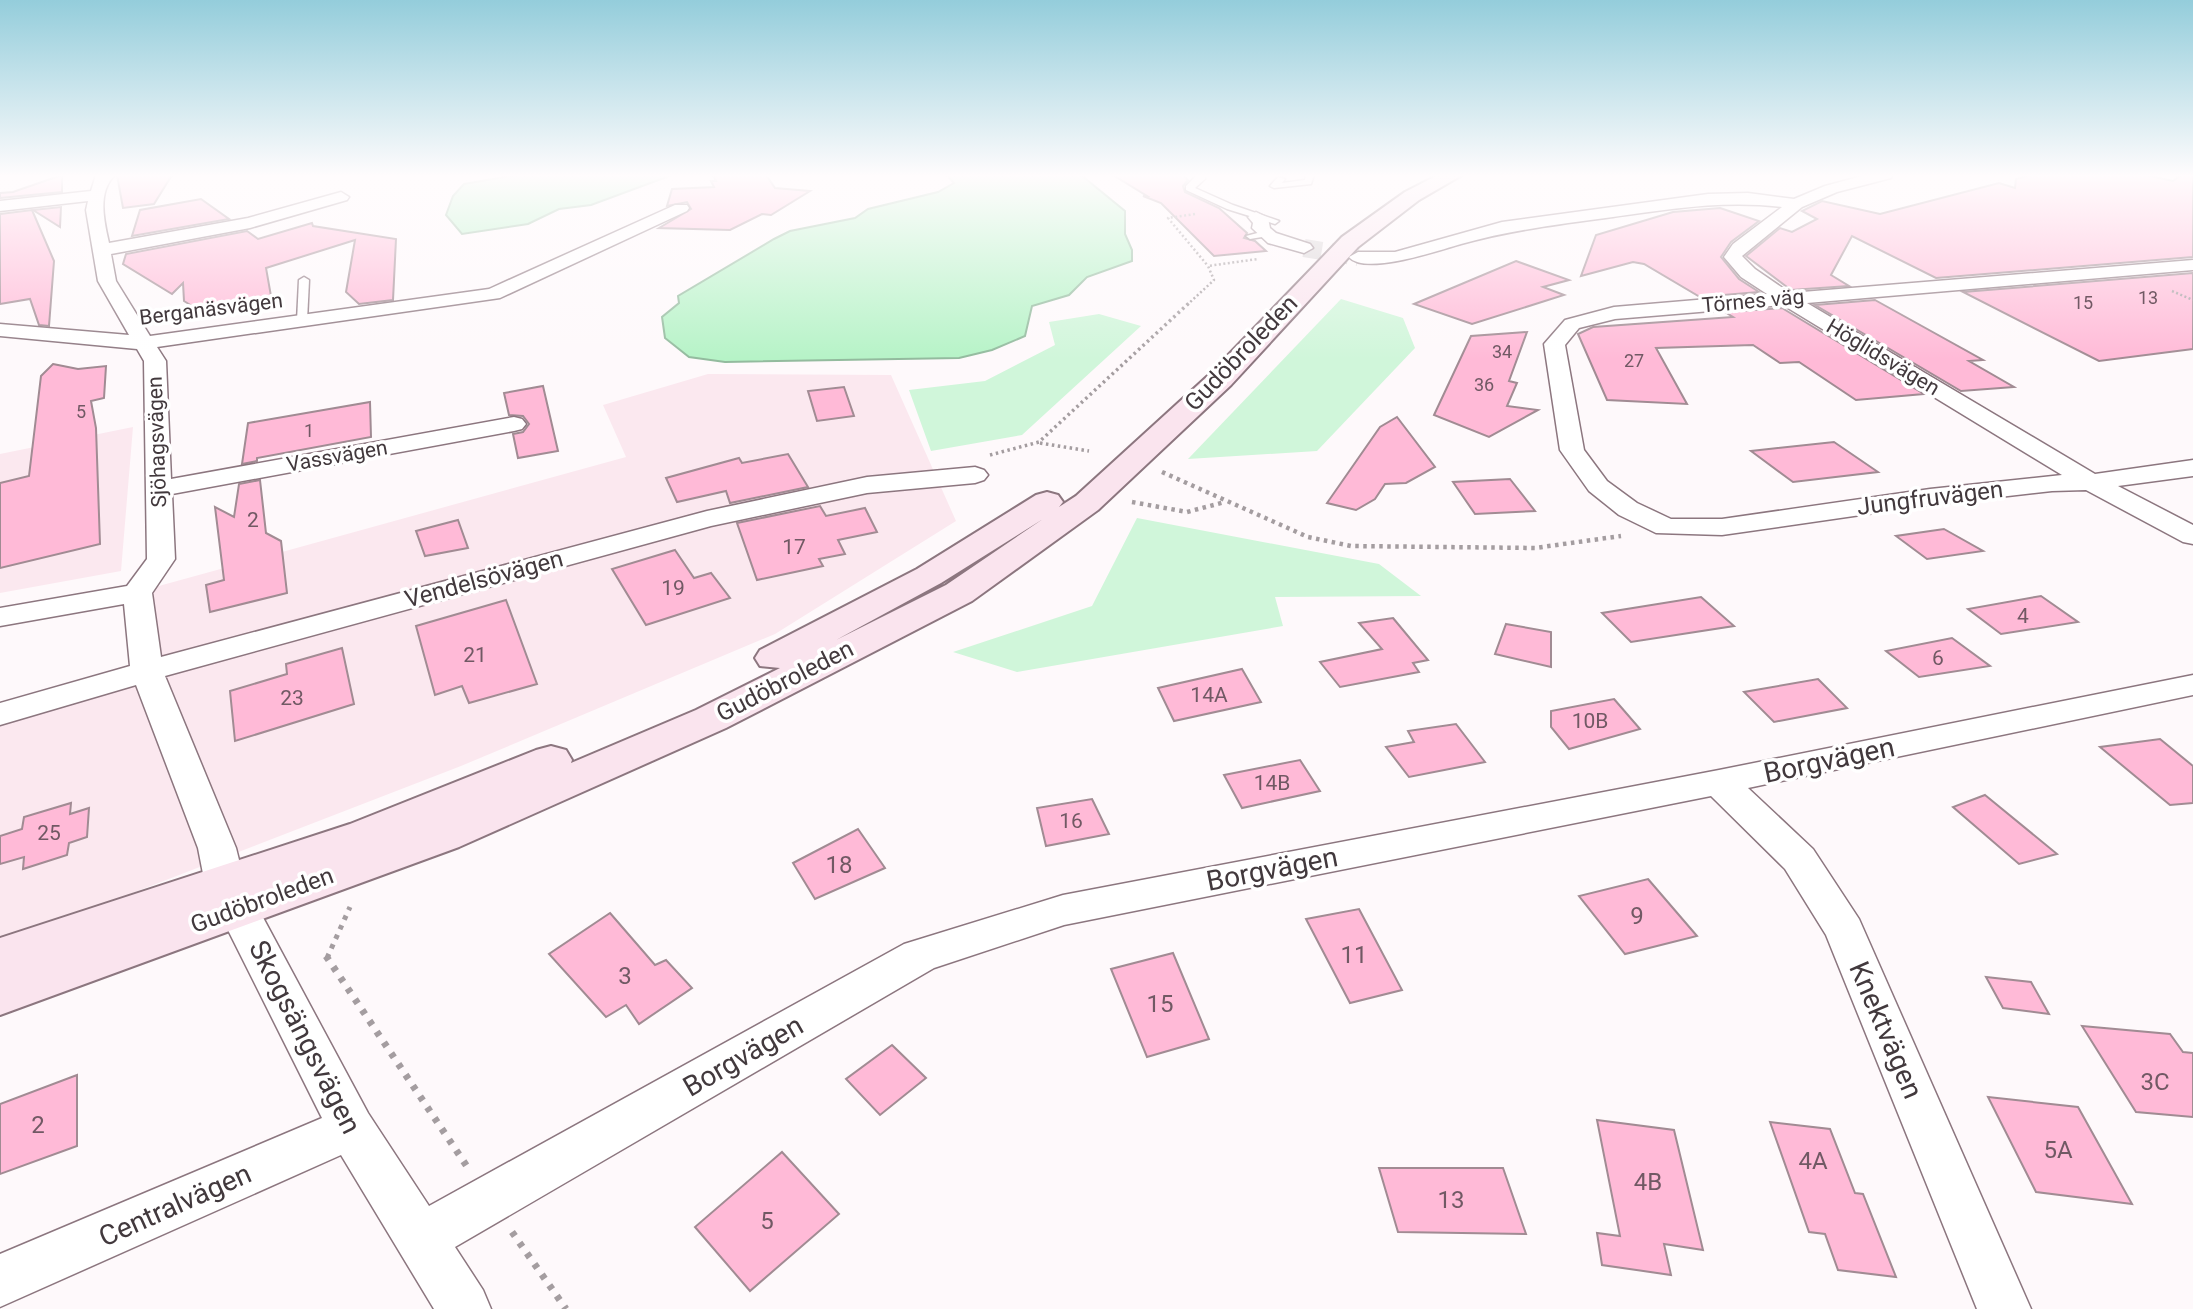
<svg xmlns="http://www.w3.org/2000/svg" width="2193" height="1309" font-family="Roboto,sans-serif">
	<rect width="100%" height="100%" fill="#fef9fb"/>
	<g fill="#fbe8ef">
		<polygon points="708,374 891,375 956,521 775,634 461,766 60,921 0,941 0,722 156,674 137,592 626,457 603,405"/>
		<polygon points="133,427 121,571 0,593 0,454"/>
	</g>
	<g fill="#d0f6da">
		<polygon points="1341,299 1403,318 1415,348 1317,451 1188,459"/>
		<polygon points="1099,314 1141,326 1022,435 931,451 909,390 985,381 1055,345 1049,322"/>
		<polygon points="1137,518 1379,564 1421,596 1275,597 1283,626 1017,672 953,652 1092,606"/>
	</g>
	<g fill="#b6f3c7" stroke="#93bb9e" stroke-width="2">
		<polygon points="516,175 672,175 591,205 559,209 528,224 462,234 446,215 453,196 464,184"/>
		<polygon points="947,175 1081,175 1125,211 1125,234 1132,250 1132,261 1087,277 1069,295 1032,306 1025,336 992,350 959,358 725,362 689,357 665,338 662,317 679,303 678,296 774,239 790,231 855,218 868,209 938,192 954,183"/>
	</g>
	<g fill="#ffbad7" stroke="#a18b93" stroke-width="2">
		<polygon points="62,175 62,192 0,198 0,193 13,192"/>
		<polygon points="117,175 172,175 154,204 123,208"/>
		<polygon points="713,175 766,175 775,188 810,191 771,215 762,214 730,230 659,228 691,209 687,202 667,206 672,189 714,187 711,181 716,181"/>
		<polygon points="1113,175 1183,175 1188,180 1183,186 1185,192 1219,208 1247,233 1244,238 1255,241 1266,251 1214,256 1161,203 1143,196 1147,196"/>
		<polygon points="2030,175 2147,175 2173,181 2181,175 2193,175 2193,257 1936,278 1852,236 1831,275 1849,286 1791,290 1746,256 1780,228 1792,232 1817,219 1802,211 1822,201 1880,214 1999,183 2015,188 2016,179"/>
		<polygon points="201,199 229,219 132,236 140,210"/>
		<polygon points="61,207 60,227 33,210"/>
		<polygon points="1720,208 1759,221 1731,242 1721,257 1739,279 1759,292 1700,297 1644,264 1633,262 1581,276 1596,235 1673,212"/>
		<polygon points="32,210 54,261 49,326 39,325 30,299 0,304 0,214"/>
		<polygon points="312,223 313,226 396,239 393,300 359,304 346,292 355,240 266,268 271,296 205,314 184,301 183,283 172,294 123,264 126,254 247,231 258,239"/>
		<polygon points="1516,261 1569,280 1543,287 1564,295 1472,324 1414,304"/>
		<polygon points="2193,273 2193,349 2099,361 1963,292"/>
		<polygon points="1875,300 1983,360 1969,361 2014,387 1961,391 1815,305"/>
		<polygon points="1782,308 1924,394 1856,400 1799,362 1780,363 1753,345 1656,348 1687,404 1607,400 1578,334 1593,327 1733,317 1725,312"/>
		<polygon points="1527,332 1509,381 1517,383 1507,406 1538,410 1489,437 1434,415 1471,336"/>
		<polygon points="53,364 78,369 106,366 104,398 91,401 96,428 100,544 0,568 0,483 29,476 41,376"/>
		<polygon points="543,386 558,451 518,458 513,434 523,432 529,424 523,416 509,415 504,393"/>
		<polygon points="844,387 854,416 817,421 808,391"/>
		<polygon points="370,402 371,437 257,458 257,461 242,464 248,423"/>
		<polygon points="1397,417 1435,467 1406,483 1385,484 1375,499 1356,510 1327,503 1380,427"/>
		<polygon points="1834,442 1878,472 1793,482 1751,451"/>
		<polygon points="788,454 808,487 730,503 726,491 677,502 666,478 739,458 742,463"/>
		<polygon points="1510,479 1535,511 1475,514 1453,482"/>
		<polygon points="260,480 266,533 281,541 287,593 210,612 206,585 224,580 215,507 234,517 239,484"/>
		<polygon points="820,506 826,516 865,508 877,532 838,540 845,554 819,559 823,566 757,580 737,523"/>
		<polygon points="458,520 468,548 425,556 416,531"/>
		<polygon points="1944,529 1983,551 1927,559 1896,536"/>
		<polygon points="675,550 694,578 711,573 730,598 646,625 612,569"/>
		<polygon points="2041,596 2078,622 2001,634 1968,609"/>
		<polygon points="1701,597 1734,626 1631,642 1602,613"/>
		<polygon points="506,600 537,684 469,703 462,686 435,695 416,626"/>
		<polygon points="1393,618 1428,660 1413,663 1419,672 1340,687 1320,662 1382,649 1359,623"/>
		<polygon points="1506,624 1551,632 1551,667 1495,654"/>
		<polygon points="1952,638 1990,666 1919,677 1886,651"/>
		<polygon points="342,648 354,704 235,741 230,691 287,674 286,664"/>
		<polygon points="1242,669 1261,702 1174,721 1158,688"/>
		<polygon points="1818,679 1847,708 1774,722 1744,692"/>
		<polygon points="1614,699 1640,729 1569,749 1551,727 1551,711"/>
		<polygon points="1456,724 1485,762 1409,777 1386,747 1414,742 1408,731"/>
		<polygon points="2160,739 2193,766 2193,803 2170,805 2100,747"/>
		<polygon points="1300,760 1320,791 1242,808 1224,775"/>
		<polygon points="1985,795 2057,854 2019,864 1953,807"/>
		<polygon points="1092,799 1109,834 1046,846 1037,808"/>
		<polygon points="71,803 70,814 89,808 87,837 69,843 67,855 23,869 24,857 0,864 0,836 22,829 24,817"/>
		<polygon points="858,829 885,868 815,899 793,863"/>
		<polygon points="1648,879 1697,936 1625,954 1579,896"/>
		<polygon points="1359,909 1402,990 1350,1003 1306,919"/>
		<polygon points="610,913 655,965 666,960 692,988 639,1024 626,1005 606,1017 549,954"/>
		<polygon points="1173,953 1209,1039 1147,1057 1111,969"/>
		<polygon points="1986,977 2031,982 2049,1014 2003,1008"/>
		<polygon points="2082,1026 2170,1034 2183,1052 2193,1053 2193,1117 2136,1112"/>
		<polygon points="892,1045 926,1078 880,1115 846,1079"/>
		<polygon points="77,1075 77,1146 0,1174 0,1104"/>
		<polygon points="1988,1097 2078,1107 2132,1204 2036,1192"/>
		<polygon points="1597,1120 1674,1130 1703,1250 1664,1244 1671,1275 1602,1265 1597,1233 1620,1236"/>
		<polygon points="1770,1122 1830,1129 1855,1193 1863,1194 1896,1277 1838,1270 1825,1234 1809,1232"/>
		<polygon points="782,1152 839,1214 750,1291 695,1227"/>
		<polygon points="1379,1168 1503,1168 1526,1234 1398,1232"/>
	</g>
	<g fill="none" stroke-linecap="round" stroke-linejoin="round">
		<polyline stroke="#d8d3d5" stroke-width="18" stroke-dasharray="18 9" stroke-linecap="butt" points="1304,248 1358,257"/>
		<defs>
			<g id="lane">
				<polygon points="1197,175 1205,175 1205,179 1195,188 1233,205 1279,221 1275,224 1227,209 1186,190 1186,186"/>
				<polygon points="1306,175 1314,175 1311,184 1274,188 1270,186 1278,177 1285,179 1282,183 1305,180"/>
				<polygon points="1265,231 1268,232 1268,236 1250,239 1246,236"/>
				<polygon points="304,277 309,280 307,321 302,324 297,321 299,280"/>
			</g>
			<g id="street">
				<path d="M96 175H115C97 192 104 221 109 243L248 218 341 192 349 197 347 200 250 228 111 254 116 281 150 336 489 289 675 205H687L689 208 687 211 500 298 157 347 166 361 171 479 514 417 522 419 526 424 522 429 514 431 172 494 175 559 152 593 161 657 707 511 867 477 975 467 984 470 988 475 984 480 975 483 867 493 711 526 165 676 236 848 245 884 368 1113 429 1206 904 944 1063 895 1719 770 2193 675V695L1748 788 1813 849 1859 919 2031 1309H1977L1826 935 1785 869 1711 796 1064 925 934 968 455 1247 483 1290 491 1309H434L341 1155 0 1307V1254L322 1118 205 884 198 848 136 685 0 725V703L130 666 124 604 0 626V608L127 586 147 559 144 361 137 349 0 336V324L129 335 98 281 86 210 88 201 0 211V201L91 191Z"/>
				<path d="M1866 175H1893L1891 178 1837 192 1802 207 1742 256 1755 269 1790 293 2193 260V270L1807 303 2095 474 2193 460V476L2118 486 2193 525V544L2183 542 2086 490 2052 491 1930 505 1722 535 1656 533 1619 515 1589 491 1560 450 1544 344 1565 320 1614 307 1767 294 1741 277 1724 257 1733 244 1782 207C1724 200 1670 209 1613 217 1561 224 1511 230 1461 244 1440 250 1365 276 1349 257L1358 252H1395L1502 222 1708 194 1748 193 1794 199 1825 186ZM1783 305 2062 475 1930 489 1722 519H1671L1637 503 1607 481 1584 450 1565 345 1579 328 1615 319Z"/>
				<polygon points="1256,212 1268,218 1270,228 1276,233 1310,244 1313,248 1304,253 1268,243 1252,228 1253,223 1248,217"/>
			</g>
			<path id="secondary" d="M1438 175H1462L1419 200 1358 247 1231 385 1098 510 972 601 726 728 459 847 0 1015V938L350 824 536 750 551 746 566 750 572 760 571 763 696 710 780 668 760 666 755 658 760 650 917 569 1036 495 1047 492 1058 495 1063 502 1059 507 1076 496 1211 373 1342 237 1405 192ZM1043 519 946 585 836 640 941 583Z"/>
		</defs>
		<use href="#lane" stroke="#8c767f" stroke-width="3"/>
		<use href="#street" stroke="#8c767f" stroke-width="3"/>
		<use href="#secondary" stroke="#8c767f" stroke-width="4"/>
		<g stroke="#a49da0" stroke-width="2.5" stroke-dasharray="2 2.5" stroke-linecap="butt">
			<polyline points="1195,214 1168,218 1208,266"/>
			<polyline points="2172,291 2193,300"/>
			<polyline points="1187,305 1214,280 1208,266 1258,259"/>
		</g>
		<g stroke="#a49da0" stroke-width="3.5" stroke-dasharray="2.5 3.5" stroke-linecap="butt">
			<polyline points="1040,443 1089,451"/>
			<polyline points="990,455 1039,442 1189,303"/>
		</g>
		<g stroke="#a49da0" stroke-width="4.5" stroke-dasharray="3.5 4.5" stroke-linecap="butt">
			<polyline points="1162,472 1308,537 1351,546 1535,548 1621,536"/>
			<polyline points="1132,502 1187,512 1225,502"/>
		</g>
		<polyline stroke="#a49da0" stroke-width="5" stroke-dasharray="4.5 6" stroke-linecap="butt" points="327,958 350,907"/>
		<g stroke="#a49da0" stroke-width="7" stroke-dasharray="5 8" stroke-linecap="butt">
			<polyline points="326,956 468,1168"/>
			<polyline points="512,1232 566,1309"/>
		</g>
		<use href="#lane" fill="#fff" fill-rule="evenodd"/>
		<use href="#street" fill="#fff" fill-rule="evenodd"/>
		<use href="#secondary" fill="#fae4ee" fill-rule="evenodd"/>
	</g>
	<linearGradient id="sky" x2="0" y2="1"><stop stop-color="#94cddb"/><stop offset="0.49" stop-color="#fffcfd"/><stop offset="1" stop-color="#fffcfd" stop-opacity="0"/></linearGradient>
	<rect width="2193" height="359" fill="url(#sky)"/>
	<g text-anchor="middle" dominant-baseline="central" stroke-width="7" stroke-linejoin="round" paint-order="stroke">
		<g font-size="18" fill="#715964">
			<text x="2148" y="297">13</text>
			<text x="2083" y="302">15</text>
			<text x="1502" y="351">34</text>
			<text x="1634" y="360">27</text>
			<text x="1484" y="384">36</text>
			<text x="81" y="411">5</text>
			<text x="309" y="430">1</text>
		</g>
		<g font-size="21" fill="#42393d" stroke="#fff">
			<text transform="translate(1753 301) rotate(-5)">Törnes väg</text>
			<text transform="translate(211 309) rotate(-7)">Berganäsvägen</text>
			<text transform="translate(1883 357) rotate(31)">Höglidsvägen</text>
			<text transform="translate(157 442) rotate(-92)">Sjöhagsvägen</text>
			<text transform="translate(337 456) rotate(-10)">Vassvägen</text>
		</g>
		<g font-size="21" fill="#715964">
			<text x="253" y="520">2</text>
			<text x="794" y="547">17</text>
			<text x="673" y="588">19</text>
			<text x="2023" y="616">4</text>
			<text x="475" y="655">21</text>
			<text x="1938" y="658">6</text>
			<text x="1209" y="695">14A</text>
			<text x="292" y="698">23</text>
			<text x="1590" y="721">10B</text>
			<text x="1272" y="783">14B</text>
			<text x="1071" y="821">16</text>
			<text x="49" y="833">25</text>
		</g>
		<g font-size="24" fill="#42393d" stroke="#fff">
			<text transform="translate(1241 353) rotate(-46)">Gudöbroleden</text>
			<text transform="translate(1930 498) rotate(-7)">Jungfruvägen</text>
			<text transform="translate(484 579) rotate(-15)">Vendelsövägen</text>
			<text transform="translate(785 681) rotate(-27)">Gudöbroleden</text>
			<text transform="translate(262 900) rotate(-20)">Gudöbroleden</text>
		</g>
		<g font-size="24" fill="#715964">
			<text x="839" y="865">18</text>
			<text x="1637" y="916">9</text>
			<text x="1354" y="955">11</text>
			<text x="625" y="976">3</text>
			<text x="1160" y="1004">15</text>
			<text x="2155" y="1082">3C</text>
			<text x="38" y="1125">2</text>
			<text x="2058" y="1150">5A</text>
			<text x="1813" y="1161">4A</text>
			<text x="1648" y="1182">4B</text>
			<text x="1451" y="1200">13</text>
			<text x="767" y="1221">5</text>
		</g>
		<g font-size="28" fill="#42393d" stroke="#fff">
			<text transform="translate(1829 760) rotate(-12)">Borgvägen</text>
			<text transform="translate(1272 869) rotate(-11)">Borgvägen</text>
			<text transform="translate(1886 1030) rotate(67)">Knektvägen</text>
			<text transform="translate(305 1037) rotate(63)">Skogsängsvägen</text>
			<text transform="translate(743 1056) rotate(-30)">Borgvägen</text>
			<text transform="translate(175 1205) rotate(-24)">Centralvägen</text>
		</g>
	</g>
</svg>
